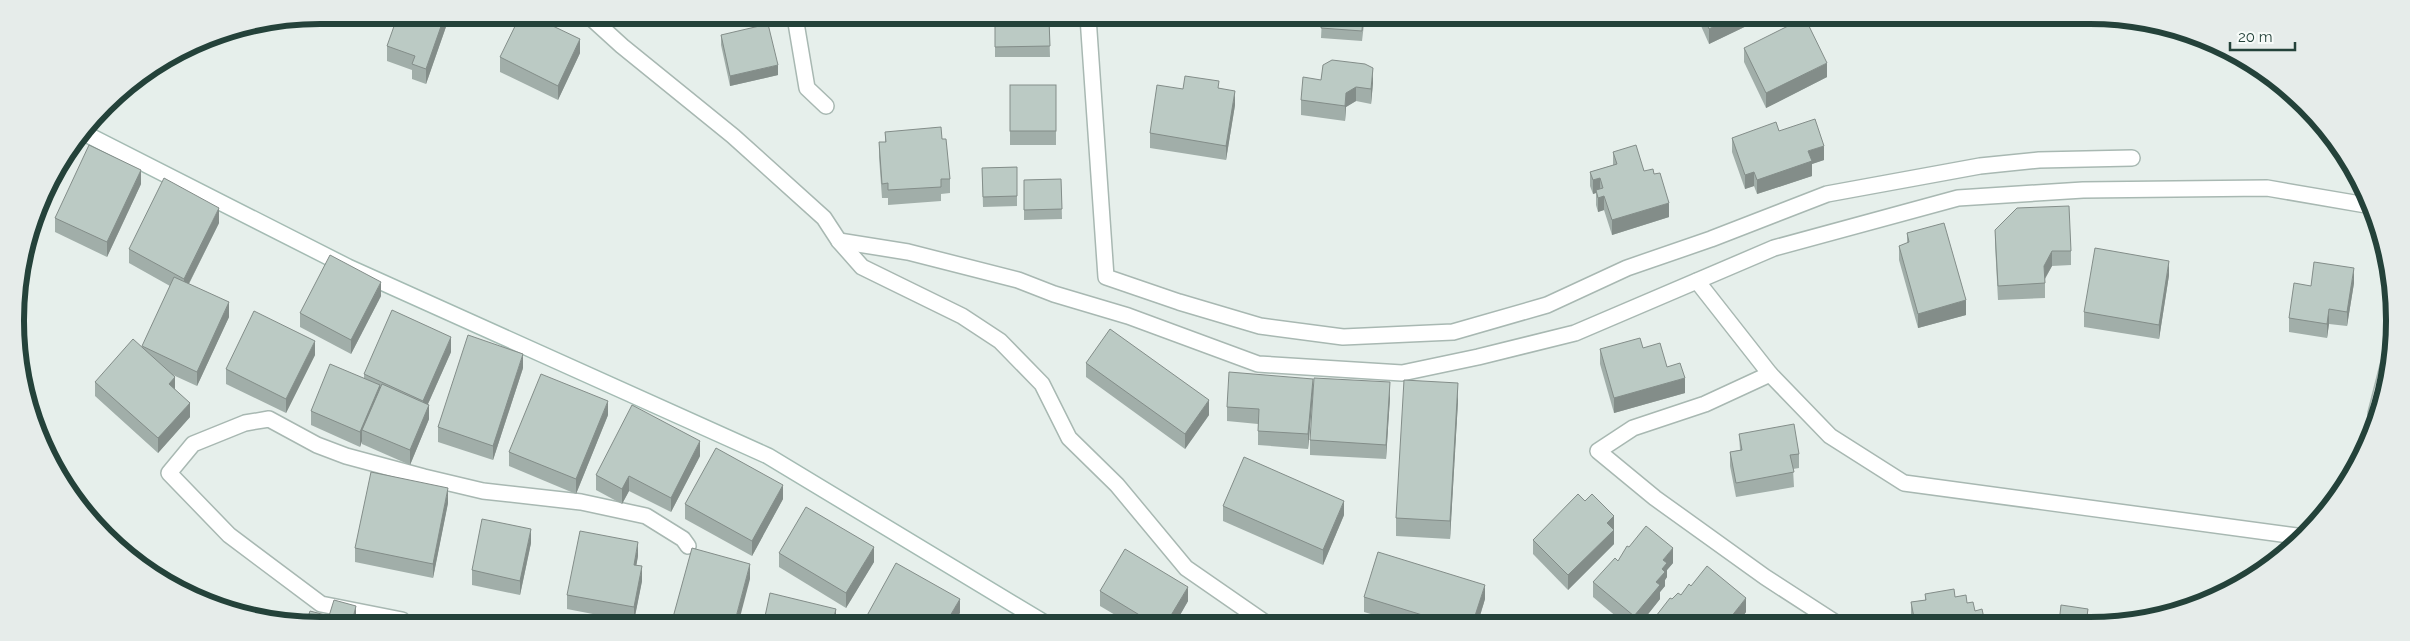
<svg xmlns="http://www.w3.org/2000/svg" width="2410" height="641" font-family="Raleway,sans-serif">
	<rect width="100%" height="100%" fill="#e6efeb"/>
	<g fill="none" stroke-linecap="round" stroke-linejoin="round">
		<defs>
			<g id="minor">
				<polyline points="589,16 622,46 733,136 824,218 839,241 862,267 962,316 1000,341 1042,384 1069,438 1117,485 1186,568 1264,622"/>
				<polyline points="795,17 807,88 826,106"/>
				<polyline points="1088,17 1106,277 1179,302 1260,326 1343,337 1453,332 1547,305 1627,268 1711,239 1827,194 1980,166 2039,160 2132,158"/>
				<polyline points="839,241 908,252 1018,280 1054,294 1128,316 1258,364 1402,373 1478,357 1575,333 1774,248 1958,198 2083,190 2267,188 2366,205"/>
				<polyline points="1697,281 1770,374"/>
				<polyline points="2376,414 2389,363"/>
				<polyline points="402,620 321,604 229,535 169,473 193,444 245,423 269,419 317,445 346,456 424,477 483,491 581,502 646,516 683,539 688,546"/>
				<polyline points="1836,623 1765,577 1655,498 1598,451 1633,428 1705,404 1770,374 1830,436 1904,483 2304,537"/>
			</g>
			<polyline id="secondary" points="86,134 348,267 768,456 1043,622"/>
		</defs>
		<use href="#minor" stroke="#a8b8b2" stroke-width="18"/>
		<use href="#secondary" stroke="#a4bbb3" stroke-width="18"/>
		<use href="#minor" stroke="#fff" stroke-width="15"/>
		<use href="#secondary" stroke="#fff" stroke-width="15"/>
	</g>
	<g fill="#a1aea9">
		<polygon points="448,15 448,21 426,84 412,79 412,70 387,61 387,46"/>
		<polygon points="995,17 1038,20 1049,20 1050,57 995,57"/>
		<polygon points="1122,18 1164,18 1164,24 1123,26"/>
		<rect x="1194" y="18" width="36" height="5"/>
		<polygon points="1322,18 1379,18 1379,25 1364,24 1362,41 1321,38"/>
		<polygon points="1698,19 1759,20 1709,44"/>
		<polygon points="721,35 778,75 730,86 721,45"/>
		<polygon points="1744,48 1827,77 1766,108 1744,62"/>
		<polygon points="580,53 558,100 500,72 500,57"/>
		<polygon points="1321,80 1373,83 1371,104 1356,101 1346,107 1345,121 1301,115 1301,100"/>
		<rect x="1010" y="85" width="46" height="60"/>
		<polygon points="1219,88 1235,105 1226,160 1150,148 1150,133 1183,89"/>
		<polygon points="1779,131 1824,160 1812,164 1812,176 1757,194 1754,186 1745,189 1732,152 1732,138"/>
		<polygon points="885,132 942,139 950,179 950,193 941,194 941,201 888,205 888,198 882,198 879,157 879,142 885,142"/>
		<polygon points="1613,152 1644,171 1669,217 1612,235 1604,210 1598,212 1596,205 1596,193 1593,194 1590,186 1590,172 1613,165"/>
		<polygon points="1017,167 1017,206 983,207 982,168"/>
		<polygon points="1061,179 1062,219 1024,220 1024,180"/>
		<polygon points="141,184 107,257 55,232 55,218"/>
		<polygon points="219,223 189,284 229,317 197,386 173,375 175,389 190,417 158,453 95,396 95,382 142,348 170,286 129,263 129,249"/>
		<polygon points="1995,230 2071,251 2071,265 2052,266 2045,279 2045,298 1998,300 1995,244"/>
		<polygon points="1907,233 1966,315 1918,328 1899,260 1899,246 1907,243"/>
		<polygon points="2169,275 2159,339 2084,327 2084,312"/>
		<polygon points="2354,283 2347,326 2329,324 2327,338 2289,332 2289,318 2311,286"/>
		<polygon points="381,296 351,354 300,327 300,313"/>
		<polygon points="1643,348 1667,367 1685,393 1614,413 1600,364 1600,349"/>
		<polygon points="451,352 428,404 429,419 410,465 362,444 362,441 360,447 311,425 311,411 364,378 364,374"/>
		<polygon points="315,355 286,413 226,384 226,369"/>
		<polygon points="1086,363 1209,415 1185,449 1086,377"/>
		<polygon points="523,368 493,460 438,442 438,427"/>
		<polygon points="1313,393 1308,449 1258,445 1258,424 1227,421 1227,407"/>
		<polygon points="1390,397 1386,459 1310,455 1310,440"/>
		<polygon points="1458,401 1450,539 1396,536 1396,518"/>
		<polygon points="608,415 576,494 509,466 509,452"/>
		<polygon points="1739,434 1799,454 1799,468 1793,469 1794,487 1736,497 1730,466 1730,452 1740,450"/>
		<polygon points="700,456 671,512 629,491 622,504 596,490 596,475"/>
		<polygon points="783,499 752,556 685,519 685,504"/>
		<polygon points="1585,501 1614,516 1614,544 1568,590 1533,554 1533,540"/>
		<polygon points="448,503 433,578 355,562 355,548"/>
		<polygon points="1223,506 1344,515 1323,565 1223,521"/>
		<polygon points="531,543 520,595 472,585 472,570"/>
		<polygon points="779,553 874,562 846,608 779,567"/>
		<polygon points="638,556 636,565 642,581 634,621 629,621 567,609 567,595"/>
		<polygon points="1618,561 1673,563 1667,570 1667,577 1665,580 1665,586 1660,592 1660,599 1641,623 1624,623 1593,597 1593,582"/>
		<polygon points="1691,586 1746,612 1738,623 1656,623 1656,616 1672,599 1681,595"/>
		<polygon points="1100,591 1188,601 1176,622 1127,622 1100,606"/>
		<polygon points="1925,594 1955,597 1967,603 1975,611 1985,623 1913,623 1911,617 1911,602 1925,600"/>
		<polygon points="1364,597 1485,599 1478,622 1398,622 1364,612"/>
	</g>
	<g fill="#838d89">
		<polygon points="445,15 448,15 448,21 426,84 426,69"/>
		<polygon points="1729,19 1759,20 1709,44 1709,29"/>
		<polygon points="580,39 580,53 558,100 558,86"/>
		<polygon points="1827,63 1827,77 1766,108 1766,93"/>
		<polygon points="778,65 778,75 730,86 730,76"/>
		<polygon points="1373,68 1373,83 1371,104 1371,89"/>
		<polygon points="1356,87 1356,101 1346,107 1345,121 1345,106 1346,93"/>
		<polygon points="1235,91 1235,105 1226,160 1226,146"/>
		<polygon points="1824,146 1824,160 1812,164 1812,176 1757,194 1757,180 1808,151"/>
		<polygon points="141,170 141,184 107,257 107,242"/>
		<polygon points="1754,172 1754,186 1745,189 1745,175"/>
		<polygon points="1600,178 1600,192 1596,190 1596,193 1593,194 1593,180"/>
		<polygon points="1604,196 1604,210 1598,212 1598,198"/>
		<polygon points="1669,203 1669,217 1612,235 1612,220"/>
		<polygon points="219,208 219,223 184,293 184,279"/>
		<polygon points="2052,251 2052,266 2044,280 2044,266"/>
		<polygon points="2169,261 2169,275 2159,339 2159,325"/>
		<polygon points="2354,268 2354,283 2347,326 2347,312"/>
		<polygon points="381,282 381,296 351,354 351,340"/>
		<polygon points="1966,300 1966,315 1918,328 1918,314"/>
		<polygon points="229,302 229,317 197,386 197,372"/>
		<polygon points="2329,309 2329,324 2327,338 2327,324"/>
		<polygon points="451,337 451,352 423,415 423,401"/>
		<polygon points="315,341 315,355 286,413 286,399"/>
		<polygon points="523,354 523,368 493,460 493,446"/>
		<polygon points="175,377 175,392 169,384"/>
		<polygon points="1685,378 1685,393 1614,413 1614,398"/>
		<polygon points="1313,379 1313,393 1308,449 1308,434"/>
		<polygon points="1390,382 1390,397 1386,459 1386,445"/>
		<polygon points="1458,383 1458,401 1450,539 1450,521"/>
		<polygon points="380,385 380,399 362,430 362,441 360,447 360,432"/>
		<polygon points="1209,400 1209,415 1185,449 1185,434"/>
		<polygon points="608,401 608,415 576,494 576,479"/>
		<polygon points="190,403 190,417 158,453 158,438"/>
		<polygon points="429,405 429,419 410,465 410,450"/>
		<polygon points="700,441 700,456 671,512 671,498"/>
		<polygon points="629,476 629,491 622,504 622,489"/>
		<polygon points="783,485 783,499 752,556 752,541"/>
		<polygon points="448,488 448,503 433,578 433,564"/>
		<polygon points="1344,501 1344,515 1323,565 1323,550"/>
		<polygon points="1614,516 1614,544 1568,590 1568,575 1607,523"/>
		<polygon points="531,529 531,543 520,595 520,581"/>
		<polygon points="638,542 638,556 634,579 634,565"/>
		<polygon points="874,547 874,562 846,608 846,593"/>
		<polygon points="1673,548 1673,563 1667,570 1667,577 1665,580 1665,586 1660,592 1660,599 1641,623 1634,623 1634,616 1662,569 1663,560"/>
		<polygon points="750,564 750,579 739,621 735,621"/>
		<polygon points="642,566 642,581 634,621 634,607"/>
		<polygon points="1485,585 1485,599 1478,622 1473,622"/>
		<polygon points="1188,587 1188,601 1176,622 1167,622"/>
		<polygon points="1746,598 1746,612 1738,623 1731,623 1731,617"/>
		<polygon points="960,599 960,613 955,621 947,621"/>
		<polygon points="356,606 356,620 353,618"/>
		<polygon points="836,609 836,621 833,621"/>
		<polygon points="2088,609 2088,623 2086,623"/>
	</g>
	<g fill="#bbcac4" stroke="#838d89">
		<polygon points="398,15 445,15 426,69 412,64 415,56 387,46"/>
		<polygon points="520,16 532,16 580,39 558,86 500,57"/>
		<polygon points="995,17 1038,17 1038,20 1049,20 1050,46 995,47"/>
		<polygon points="1322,18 1363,18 1362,31 1321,28"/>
		<polygon points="1705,19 1729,19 1709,29"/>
		<polygon points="1800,20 1806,20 1827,63 1766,93 1744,48"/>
		<polygon points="768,24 778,65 730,76 721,35"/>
		<polygon points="1332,60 1365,64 1373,68 1371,89 1356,87 1346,93 1345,106 1301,100 1303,77 1321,80 1323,65"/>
		<polygon points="1185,76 1219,81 1218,88 1235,91 1226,146 1150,133 1157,85 1183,89"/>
		<rect x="1010" y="85" width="46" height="46"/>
		<polygon points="1815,119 1824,146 1808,151 1812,161 1757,180 1754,172 1745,175 1732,138 1776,122 1779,131"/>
		<polygon points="941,127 942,139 946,139 950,179 941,179 941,187 888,190 888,183 882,184 879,142 886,142 885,132"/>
		<polygon points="89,145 141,170 107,242 55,218"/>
		<polygon points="1636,145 1644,171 1653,169 1654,174 1660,173 1669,203 1612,220 1604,196 1598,198 1596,190 1603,188 1600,178 1593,180 1590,172 1617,164 1613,152"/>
		<polygon points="1017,167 1017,196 983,197 982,168"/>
		<polygon points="164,178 219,208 184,279 129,249"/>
		<polygon points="1061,179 1062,209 1024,210 1024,180"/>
		<polygon points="2069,206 2071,251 2052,251 2044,266 2045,283 1998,286 1995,230 2017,208"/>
		<polygon points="1944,223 1966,300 1918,314 1899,246 1909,242 1907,233"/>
		<polygon points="2095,248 2169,261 2159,325 2084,312"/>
		<polygon points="330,255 381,282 351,340 300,313"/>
		<polygon points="2314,262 2354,268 2347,312 2329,309 2327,324 2289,318 2294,283 2311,286"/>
		<polygon points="174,277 229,302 197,372 142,346"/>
		<polygon points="392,310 451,337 423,401 364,374"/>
		<polygon points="254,311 315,341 286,399 226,369"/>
		<polygon points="1110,329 1209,400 1185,434 1086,363"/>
		<polygon points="468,335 523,354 493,446 438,427"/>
		<polygon points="1640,338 1643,348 1660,343 1667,367 1680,363 1685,378 1614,398 1600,349"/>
		<polygon points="133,339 175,377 169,384 190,403 158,438 95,382"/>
		<polygon points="330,364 380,385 360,432 311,411"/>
		<polygon points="1229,372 1313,379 1308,434 1258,431 1259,409 1227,407"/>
		<polygon points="541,374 608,401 576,479 509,452"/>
		<polygon points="1314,378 1390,382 1386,445 1310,440"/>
		<polygon points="1404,380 1458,383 1450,521 1396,518"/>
		<polygon points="382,384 429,405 410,450 362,430"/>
		<polygon points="632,405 700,441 671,498 629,476 622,489 596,475"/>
		<polygon points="1794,424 1799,454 1790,455 1794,472 1736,483 1730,452 1742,450 1739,434"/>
		<polygon points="716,448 783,485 752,541 685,504"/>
		<polygon points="1244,457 1344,501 1323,550 1223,506"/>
		<polygon points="371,472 448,488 433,564 355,548"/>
		<polygon points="1578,494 1585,501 1592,494 1614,516 1607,523 1614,530 1568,575 1533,540"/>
		<polygon points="806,507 874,547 846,593 779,553"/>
		<polygon points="482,519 531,529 520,581 472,570"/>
		<polygon points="1646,526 1673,548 1663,560 1667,563 1662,569 1665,572 1656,582 1660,585 1634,616 1593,582 1615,558 1618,561 1627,546 1629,547"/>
		<polygon points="580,531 638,542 634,565 642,566 634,607 567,595"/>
		<polygon points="692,548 750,564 735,621 672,621"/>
		<polygon points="1125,549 1188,587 1167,622 1151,622 1100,591"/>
		<polygon points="1378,552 1485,585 1473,622 1445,622 1364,597"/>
		<polygon points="896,563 960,599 947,621 864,621"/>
		<polygon points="1707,566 1746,598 1731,617 1734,619 1732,623 1664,623 1656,616 1670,598 1672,599 1678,593 1681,595 1689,584 1691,586"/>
		<polygon points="1954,589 1955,597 1966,595 1967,603 1973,602 1975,611 1982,609 1985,623 1915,623 1911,602 1926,600 1925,594"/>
		<polygon points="770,593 836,609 833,621 764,621"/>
		<polygon points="334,600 356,606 353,618 357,619 356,620 307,620 310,611 329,616"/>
		<polygon points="2061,605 2088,609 2086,623 2059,623"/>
	</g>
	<path d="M0 0H2410V641H0ZM320 24H2090A296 296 0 0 1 2386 320V321A296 296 0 0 1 2090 617H320A296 296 0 0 1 24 321V320A296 296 0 0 1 320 24Z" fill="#e6ecea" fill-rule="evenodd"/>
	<path fill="none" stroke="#24423a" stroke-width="6" d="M320 24H2090A296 296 0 0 1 2386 320V321A296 296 0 0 1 2090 617H320A296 296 0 0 1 24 321V320A296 296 0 0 1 320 24Z"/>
	<path d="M2230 42v8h65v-8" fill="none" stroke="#24423a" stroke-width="2.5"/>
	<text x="2238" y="42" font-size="15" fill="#24423a" stroke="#f7fbf9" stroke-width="4" paint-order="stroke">20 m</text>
</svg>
